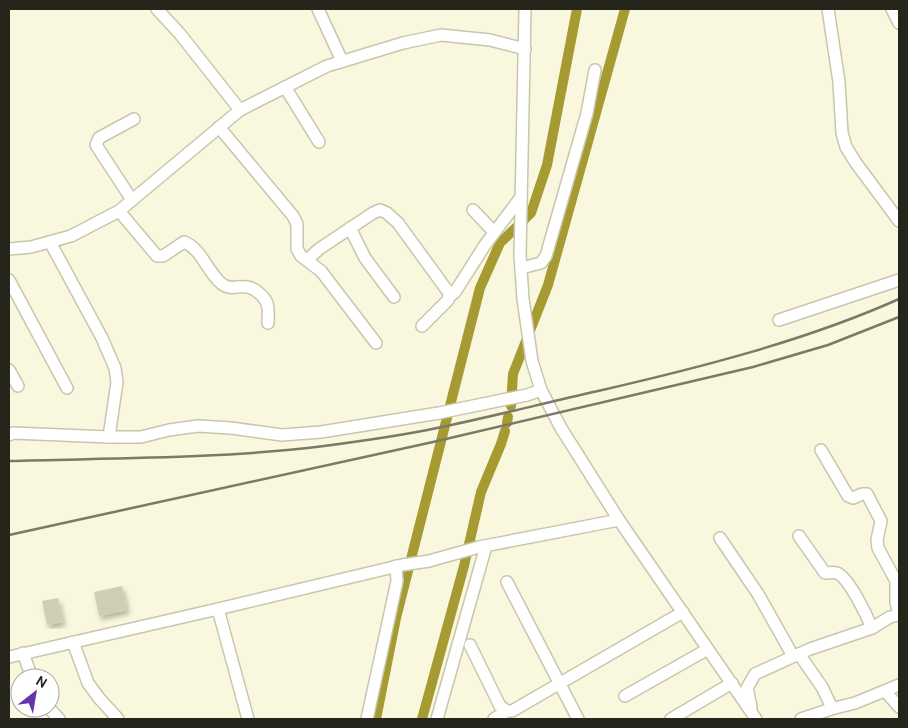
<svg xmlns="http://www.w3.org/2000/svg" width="908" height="728" font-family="Cabin,sans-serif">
	<defs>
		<filter id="shadow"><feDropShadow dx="2.5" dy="4" stdDeviation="2.5" flood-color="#0004"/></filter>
	</defs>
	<rect width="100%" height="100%" fill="#f9f7dd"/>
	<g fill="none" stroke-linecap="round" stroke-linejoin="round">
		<g stroke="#a59b32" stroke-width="10">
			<polyline points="511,406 513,374 548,285 625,9"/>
			<polyline points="507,423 508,417"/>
			<polyline points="376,719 396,618 480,288 500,243 531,213 547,165 577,9"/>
			<polyline points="422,719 464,566 481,492 501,444 505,431"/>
		</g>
	</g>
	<g fill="#cfcdb4" filter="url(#shadow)">
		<polygon points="122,586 127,610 99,616 94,592"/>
		<polygon points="58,598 63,622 47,625 42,601"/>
	</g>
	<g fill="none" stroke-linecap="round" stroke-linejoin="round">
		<defs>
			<g id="minor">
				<polyline points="157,9 180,34 240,110"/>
				<polyline points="318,9 342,61"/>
				<polyline points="525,9 520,255 523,299 532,361 541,390 561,428 619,520 756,719"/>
				<polyline points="828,9 839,82 842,133 846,147 856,163 899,221"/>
				<polyline points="892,9 899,23"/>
				<polyline points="285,87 319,142"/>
				<polyline points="219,127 293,216 297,224 297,249 301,256 321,271 376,343"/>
				<polyline points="132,200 96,145 99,138 134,119"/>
				<polyline points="473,210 494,232"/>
				<path d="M119 211 157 256H163L184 242C202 249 207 272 222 284 235 294 245 277 263 297 270 304 268 314 268 323"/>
				<polyline points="350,228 365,258 394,297"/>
				<polyline points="50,242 102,338 115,368 117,382 109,437 141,437 169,430 198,426 231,428 282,435 321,432 439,413 527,395 541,390"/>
				<polyline points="9,249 31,247 71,236 119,211 240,110 327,66 403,43 441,35 490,40 525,49"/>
				<polyline points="307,260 319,249 373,213 380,210 387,213 398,223 449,293 448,300 422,326"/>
				<polyline points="521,268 541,263 546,256 587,113 595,70"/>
				<polyline points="9,280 67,388"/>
				<polyline points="449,297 455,292 485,245 521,197"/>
				<polyline points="779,320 899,280"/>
				<polyline points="9,370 18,386"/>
				<polyline points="9,435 13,433 109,437"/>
				<path d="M799 536 825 573C829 573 833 572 837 573 849 578 867 616 872 628"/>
				<polyline points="720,538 758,594 793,656"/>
				<polyline points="507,582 578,719"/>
				<polyline points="218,609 248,719"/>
				<polyline points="73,642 88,683 99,698 118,719"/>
				<polyline points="470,645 500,706 507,711 512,711 683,612"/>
				<polyline points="23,653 32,678"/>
				<polyline points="799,654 822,687 832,708"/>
				<polyline points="9,657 218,609 402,565 429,561 479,547 619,520"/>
				<polyline points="885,691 899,707"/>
				<polyline points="625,696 708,649"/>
				<polyline points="751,707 747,688 755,674 810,649 872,628 890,617 899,615 896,602 896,581 878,548 877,540 881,521 867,494 862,494 853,498 848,496 821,450"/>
				<polyline points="49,708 59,719"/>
				<polyline points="367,719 394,595 397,581 396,566"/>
				<polyline points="437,719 486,546"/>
				<polyline points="494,719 507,711"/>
				<polyline points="671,719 732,683"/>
				<polyline points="801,719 831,709 855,703 899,685"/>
			</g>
		</defs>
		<use href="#minor" stroke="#c8c6ad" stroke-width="14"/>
		<use href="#minor" stroke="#fff" stroke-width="11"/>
		<g stroke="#7b7a6a" stroke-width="2.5">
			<path d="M9 461C114 458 220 459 324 446 362 441 400 436 437 428 491 417 544 403 598 391 698 368 805 341 899 299"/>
			<polyline points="9,535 433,442 753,367 828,345 899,317"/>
		</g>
	</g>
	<rect width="908" height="728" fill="none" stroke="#26251c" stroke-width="20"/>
	<g transform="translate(35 693) rotate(31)"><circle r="24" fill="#ffffff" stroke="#a8a8a4"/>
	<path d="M0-4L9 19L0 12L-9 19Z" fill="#6734ab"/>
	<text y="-8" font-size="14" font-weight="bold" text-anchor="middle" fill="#26251c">N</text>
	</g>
</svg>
